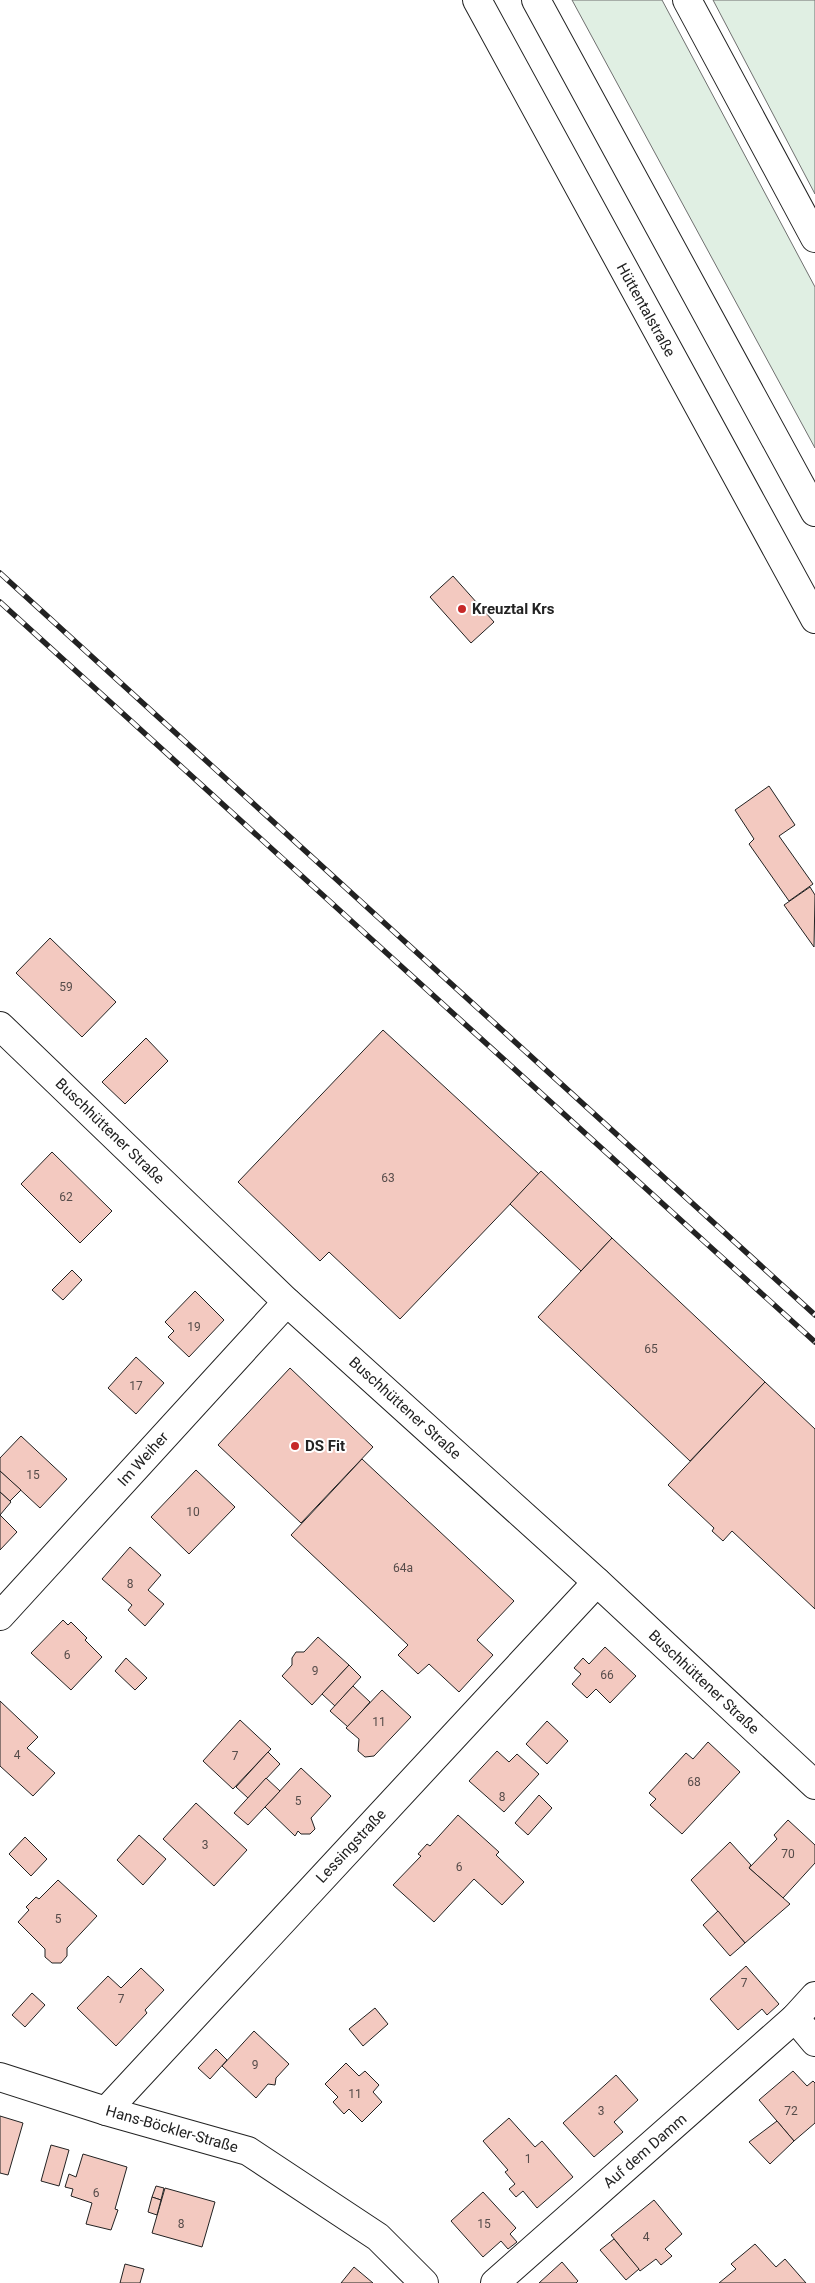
<svg xmlns="http://www.w3.org/2000/svg" width="815" height="2283" font-family="Roboto,sans-serif">
	<rect width="100%" height="100%" fill="#fff"/>
	<g fill="#e0efe3" stroke="#6f6f6f">
		<polygon points="572,0 662,0 815,287 815,448"/>
		<polygon points="713,0 815,0 815,194"/>
	</g>
	<g fill="#f3c9c0" stroke="#222">
		<polygon points="453,576 494,622 471,643 430,597"/>
		<polygon points="769,786 795,825 779,836 813,884 789,901 749,844 754,839 735,810"/>
		<polygon points="810,887 815,895 814,947 784,905"/>
		<polygon points="50,938 116,1002 82,1037 16,973"/>
		<polygon points="383,1030 539,1174 400,1319 329,1252 320,1261 238,1182"/>
		<polygon points="146,1038 168,1061 125,1104 102,1082"/>
		<polygon points="52,1152 112,1211 80,1243 21,1184"/>
		<polygon points="541,1171 612,1238 581,1271 510,1204"/>
		<polygon points="612,1238 765,1382 690,1461 538,1317"/>
		<polygon points="72,1270 82,1280 63,1300 52,1290"/>
		<polygon points="195,1291 224,1320 189,1357 168,1337 174,1331 165,1322"/>
		<polygon points="136,1357 164,1383 136,1414 108,1388"/>
		<polygon points="290,1368 373,1447 301,1523 218,1445"/>
		<polygon points="765,1382 815,1429 815,1609 732,1531 723,1541 712,1531 714,1528 668,1485"/>
		<polygon points="21,1436 67,1479 40,1508 0,1471 0,1458"/>
		<polygon points="362,1459 514,1601 477,1640 493,1655 459,1692 429,1664 418,1674 398,1655 408,1645 291,1535"/>
		<polygon points="196,1470 235,1507 189,1554 151,1517"/>
		<polygon points="0,1471 21,1490 10,1501 0,1492"/>
		<polygon points="0,1492 11,1502 0,1515"/>
		<polygon points="0,1515 17,1532 0,1550"/>
		<polygon points="130,1547 161,1575 148,1590 164,1604 145,1626 128,1610 132,1605 102,1579"/>
		<polygon points="63,1620 68,1625 71,1622 87,1638 85,1640 102,1657 71,1690 31,1653"/>
		<polygon points="318,1637 349,1665 312,1705 282,1676 292,1665 292,1658 296,1652 304,1652"/>
		<polygon points="605,1647 636,1676 610,1703 596,1689 587,1698 572,1684 581,1674 574,1668 583,1658 589,1664"/>
		<polygon points="126,1658 147,1678 135,1690 115,1671"/>
		<polygon points="349,1665 361,1677 335,1706 322,1694"/>
		<polygon points="353,1686 370,1702 348,1727 330,1711"/>
		<polygon points="382,1690 411,1717 374,1756 365,1757 358,1751 359,1739 346,1728"/>
		<polygon points="0,1701 38,1737 27,1748 55,1773 33,1796 0,1766"/>
		<polygon points="240,1720 271,1749 233,1789 203,1761"/>
		<polygon points="547,1721 568,1741 547,1764 526,1744"/>
		<polygon points="708,1742 740,1772 682,1834 650,1805 656,1799 649,1793 686,1753 693,1759"/>
		<polygon points="497,1751 509,1762 517,1754 539,1774 504,1812 469,1781"/>
		<polygon points="268,1752 280,1764 248,1798 236,1787"/>
		<polygon points="301,1768 331,1796 311,1818 315,1829 310,1834 301,1834 298,1831 295,1836 265,1807"/>
		<polygon points="266,1778 280,1791 248,1825 234,1813"/>
		<polygon points="539,1795 552,1808 528,1835 515,1823"/>
		<polygon points="196,1803 247,1850 214,1886 163,1839"/>
		<polygon points="458,1815 499,1852 496,1855 524,1882 502,1905 474,1879 434,1922 393,1885 421,1856 418,1854 427,1844 430,1846"/>
		<polygon points="788,1820 815,1845 815,1863 783,1898 749,1868 777,1839 774,1835"/>
		<polygon points="139,1835 166,1859 143,1885 117,1860"/>
		<polygon points="25,1837 47,1859 31,1876 9,1854"/>
		<polygon points="730,1842 751,1865 749,1868 790,1904 745,1943 691,1880"/>
		<polygon points="58,1880 97,1916 67,1948 67,1956 61,1963 52,1963 45,1957 45,1949 18,1922 29,1910 26,1907 36,1897 39,1899"/>
		<polygon points="718,1911 745,1943 730,1956 703,1925"/>
		<polygon points="746,1966 779,2004 767,2015 762,2009 738,2030 710,1999"/>
		<polygon points="141,1968 164,1990 145,2010 147,2013 116,2046 77,2008 108,1976 121,1988"/>
		<polygon points="32,1993 45,2005 25,2027 12,2015"/>
		<polygon points="375,2008 388,2024 363,2046 349,2029"/>
		<polygon points="254,2031 289,2064 276,2078 275,2085 268,2084 256,2098 222,2066"/>
		<polygon points="216,2049 227,2060 210,2079 198,2068"/>
		<polygon points="346,2063 359,2076 365,2071 379,2085 373,2092 382,2102 362,2122 349,2109 344,2114 333,2102 338,2097 325,2084"/>
		<polygon points="793,2071 807,2086 813,2081 815,2083 815,2123 794,2141 759,2100"/>
		<polygon points="616,2075 638,2100 614,2122 623,2132 594,2157 563,2123"/>
		<polygon points="0,2116 23,2123 8,2175 0,2173"/>
		<polygon points="509,2118 535,2147 542,2141 573,2177 537,2208 523,2191 516,2197 509,2189 515,2184 505,2172 508,2170 483,2141"/>
		<polygon points="777,2121 794,2141 770,2164 749,2142"/>
		<polygon points="51,2145 69,2150 59,2186 41,2181"/>
		<polygon points="83,2154 127,2167 115,2209 118,2210 111,2230 86,2224 92,2203 71,2196 73,2189 65,2187 69,2174 76,2177"/>
		<polygon points="156,2186 164,2188 161,2200 152,2197"/>
		<polygon points="165,2188 215,2202 202,2247 152,2233"/>
		<polygon points="483,2192 516,2228 510,2234 517,2242 508,2249 501,2241 483,2257 451,2221"/>
		<polygon points="152,2197 161,2200 157,2215 148,2212"/>
		<polygon points="654,2200 682,2234 665,2249 672,2256 661,2265 656,2259 640,2271 611,2235"/>
		<polygon points="614,2239 639,2269 626,2280 600,2250"/>
		<polygon points="755,2244 776,2267 785,2259 806,2283 719,2283 736,2269 731,2264"/>
		<polygon points="562,2262 578,2281 576,2283 539,2283"/>
		<polygon points="125,2264 144,2269 140,2283 120,2283"/>
		<polygon points="354,2267 373,2283 341,2283"/>
	</g>
	<g fill="none" stroke-linecap="round" stroke-linejoin="round">
		<defs>
			<g id="minor">
				<polyline points="687,0 815,238"/>
				<polyline points="0,1026 287,1302 597,1582 815,1785"/>
				<polyline points="0,1616 287,1302"/>
				<polyline points="795,2018 815,2042"/>
				<polyline points="0,2077 106,2111 248,2151 378,2237 424,2283"/>
				<polyline points="106,2111 597,1582"/>
				<polyline points="495,2283 795,2018 815,1996"/>
			</g>
			<g id="highway">
				<polyline points="477,0 815,619"/>
				<polyline points="536,0 815,512"/>
			</g>
		</defs>
		<use href="#minor" stroke="#222" stroke-width="30"/>
		<use href="#highway" stroke="#222" stroke-width="30"/>
		<use href="#minor" stroke="#fff" stroke-width="28"/>
		<use href="#highway" stroke="#fff" stroke-width="28"/>
		<defs>
			<g id="rail">
				<polyline points="0,573 815,1315"/>
				<polyline points="0,602 815,1342"/>
			</g>
		</defs>
		<use href="#rail" stroke="#222" stroke-width="5.5"/>
		<use href="#rail" stroke="#fff" stroke-width="4" stroke-dasharray="11" stroke-linecap="butt"/>
	</g>
	<g fill="#c62828" stroke="#fff" stroke-width="2">
		<circle cx="462" cy="609" r="5"/>
		<circle cx="295" cy="1446" r="5"/>
	</g>
	<g text-anchor="middle" dominant-baseline="central" stroke-width="4" stroke-linejoin="round" paint-order="stroke">
		<g font-size="12" fill="#564c4a">
			<text x="66" y="987">59</text>
			<text x="388" y="1178">63</text>
			<text x="66" y="1197">62</text>
			<text x="194" y="1327">19</text>
			<text x="651" y="1349">65</text>
			<text x="136" y="1386">17</text>
			<text x="33" y="1475">15</text>
			<text x="193" y="1512">10</text>
			<text x="403" y="1568">64a</text>
			<text x="130" y="1584">8</text>
			<text x="67" y="1655">6</text>
			<text x="315" y="1671">9</text>
			<text x="607" y="1675">66</text>
			<text x="379" y="1722">11</text>
			<text x="17" y="1755">4</text>
			<text x="235" y="1756">7</text>
			<text x="694" y="1782">68</text>
			<text x="502" y="1797">8</text>
			<text x="298" y="1801">5</text>
			<text x="205" y="1845">3</text>
			<text x="788" y="1854">70</text>
			<text x="459" y="1867">6</text>
			<text x="58" y="1919">5</text>
			<text x="744" y="1983">7</text>
			<text x="121" y="1999">7</text>
			<text x="255" y="2065">9</text>
			<text x="355" y="2094">11</text>
			<text x="601" y="2111">3</text>
			<text x="791" y="2111">72</text>
			<text x="528" y="2159">1</text>
			<text x="96" y="2193">6</text>
			<text x="181" y="2224">8</text>
			<text x="484" y="2224">15</text>
			<text x="646" y="2237">4</text>
		</g>
		<g font-size="15" fill="#222" stroke="#fff">
			<text transform="translate(646 310) rotate(61)">Hüttentalstraße</text>
			<text transform="translate(110 1131) rotate(44)">Buschhüttener Straße</text>
			<text transform="translate(405 1408) rotate(42)">Buschhüttener Straße</text>
			<text transform="translate(143 1459) rotate(-48)">Im Weiher</text>
			<text transform="translate(704 1682) rotate(43)">Buschhüttener Straße</text>
			<text transform="translate(351 1846) rotate(-47)">Lessingstraße</text>
			<text transform="translate(172 2129) rotate(16)">Hans-Böckler-Straße</text>
			<text transform="translate(645 2151) rotate(-41)">Auf dem Damm</text>
		</g>
		<g font-size="15" font-weight="bold" fill="#222" stroke="#fff" text-anchor="start">
			<text x="472" y="609">Kreuztal Krs</text>
			<text x="305" y="1446">DS Fit</text>
		</g>
	</g>
</svg>
